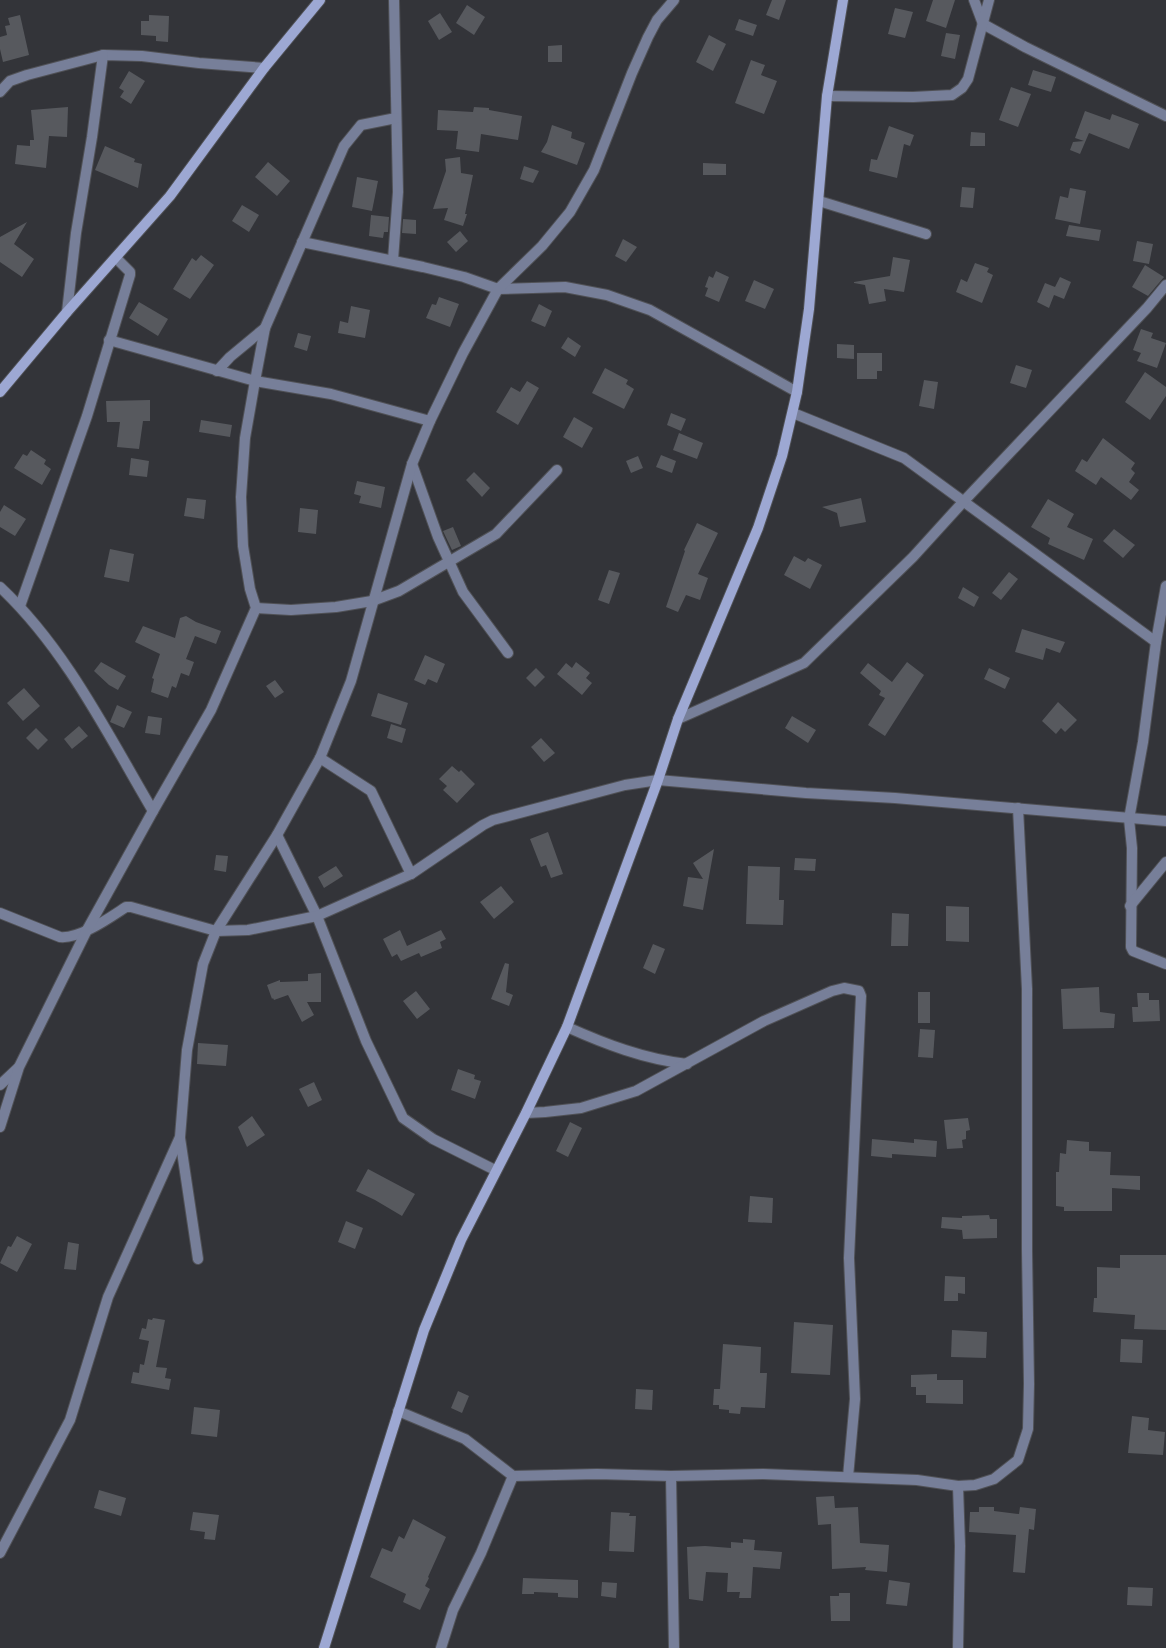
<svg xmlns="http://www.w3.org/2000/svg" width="1166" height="1648" font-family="'Titillium Web',sans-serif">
	<rect width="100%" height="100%" fill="#333439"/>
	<g fill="#57595e">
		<polygon points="772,0 786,0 779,20 766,15"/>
		<polygon points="933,0 955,0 946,28 926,21"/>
		<polygon points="467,5 485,17 474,35 456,23"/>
		<polygon points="895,8 913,12 905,38 888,34"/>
		<polygon points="440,13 452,32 439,40 428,21"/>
		<polygon points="20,15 29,55 3,62 0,49 0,37 7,35 5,26 10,25 8,18"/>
		<polygon points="149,15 169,16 168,42 156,41 156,36 141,35 141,21 149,21"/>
		<polygon points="739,19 757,25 753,36 735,30"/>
		<polygon points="946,33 960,35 955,59 941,56"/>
		<polygon points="709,35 726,44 713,71 696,62"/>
		<polygon points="562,45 562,62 548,62 548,46"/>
		<polygon points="751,60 765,65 761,75 777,81 764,114 735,103"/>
		<polygon points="1033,70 1056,77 1051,92 1028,85"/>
		<polygon points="129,71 145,81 131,104 120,97 124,91 119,88"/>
		<polygon points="1011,87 1031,94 1018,127 999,120"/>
		<polygon points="68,107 67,137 49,136 46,168 15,164 17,145 30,146 30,140 34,140 31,110"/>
		<polygon points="474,107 489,108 489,110 522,116 518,140 481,134 479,152 456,149 458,131 437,130 438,110 473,112"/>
		<polygon points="1085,111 1110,120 1112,114 1139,124 1129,149 1089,133 1080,154 1070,150 1073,142 1084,141 1075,138"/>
		<polygon points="552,125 572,132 571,138 585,143 577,165 541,152 547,142"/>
		<polygon points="889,126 914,135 910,146 904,144 897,178 869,171 871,159 877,160"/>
		<polygon points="971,132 985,133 985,146 970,146"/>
		<polygon points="105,146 135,159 134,162 142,164 138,188 95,170"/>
		<polygon points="460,157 461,173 473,175 465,214 467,214 463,226 444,220 448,208 433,209 446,171 445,159"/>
		<polygon points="268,162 290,181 277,196 255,177"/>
		<polygon points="703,163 726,164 726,175 703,175"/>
		<polygon points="524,166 539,171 533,183 520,179"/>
		<polygon points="357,177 378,181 372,211 352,207"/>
		<polygon points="962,187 975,188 973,208 960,207"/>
		<polygon points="1070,188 1086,191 1080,224 1055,219 1060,196 1068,198"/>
		<polygon points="242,205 259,215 249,232 232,221"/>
		<polygon points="371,215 389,217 388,232 384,232 383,238 369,236"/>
		<polygon points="403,219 416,220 416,234 402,233"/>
		<polygon points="27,222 14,244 34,259 22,277 0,262 0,237"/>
		<polygon points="1069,225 1101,230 1099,241 1066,236"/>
		<polygon points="460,231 468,241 456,252 447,242"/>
		<polygon points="623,239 637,247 626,262 615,256"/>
		<polygon points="1137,241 1153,244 1149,264 1133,261"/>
		<polygon points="201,255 214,265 190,299 173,289 192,258 196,261"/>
		<polygon points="893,257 910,260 904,292 884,289 886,301 869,304 865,285 854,283 854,282 890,276"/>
		<polygon points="975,263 989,268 987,272 993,275 982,303 956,292 961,279 967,282"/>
		<polygon points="1145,265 1164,277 1148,296 1132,287"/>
		<polygon points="716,271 729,277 719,302 705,296 708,288 705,287 709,276 713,278"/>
		<polygon points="1060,277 1071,282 1064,299 1054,295 1049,308 1037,302 1045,283 1055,287"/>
		<polygon points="754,280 774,289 765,309 745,301"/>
		<polygon points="439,297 459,304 450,327 426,318 432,304 436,305"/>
		<polygon points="139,302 168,319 158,336 129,318"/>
		<polygon points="539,304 552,311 545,327 531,321"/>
		<polygon points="351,306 370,310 365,338 338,333 340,321 348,323"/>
		<polygon points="1141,329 1153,333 1151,338 1166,343 1157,368 1137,361 1141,353 1133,350"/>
		<polygon points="298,333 311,336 307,351 294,347"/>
		<polygon points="568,337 581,346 575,357 561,348"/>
		<polygon points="837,344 854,345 854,359 837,358"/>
		<polygon points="857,353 882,353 882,371 877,371 877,379 857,379"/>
		<polygon points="1016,365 1032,370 1026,388 1010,383"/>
		<polygon points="605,368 628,380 626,384 634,389 624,409 592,393"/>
		<polygon points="1145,372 1166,387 1166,396 1150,420 1125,402"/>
		<polygon points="924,380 938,382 934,409 919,406"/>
		<polygon points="527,381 539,388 518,425 496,412 511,387 520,392"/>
		<polygon points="150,400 150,421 143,421 139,449 117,447 120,422 107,422 106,401"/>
		<polygon points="671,413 686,419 681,431 667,425"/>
		<polygon points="574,417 593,428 582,448 563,437"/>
		<polygon points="201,420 232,425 230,437 199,432"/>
		<polygon points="679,433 703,443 697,459 673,450"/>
		<polygon points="1103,438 1135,463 1131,469 1135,473 1129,482 1139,490 1131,500 1101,477 1096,485 1075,471 1082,459 1087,462"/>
		<polygon points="31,450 46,460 44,464 51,469 42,485 14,468 23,454 27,456"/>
		<polygon points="661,455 676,461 672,473 656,467"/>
		<polygon points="638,456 643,468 631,473 626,461"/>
		<polygon points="131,458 149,461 147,477 129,475"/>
		<polygon points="474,472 490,488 482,497 466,480"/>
		<polygon points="357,481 385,487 381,508 359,503 361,496 354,494"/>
		<polygon points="187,498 206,500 204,519 184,516"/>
		<polygon points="861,498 866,522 840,527 837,513 822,507"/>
		<polygon points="1048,499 1074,514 1067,527 1093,539 1084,560 1048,544 1050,538 1031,527"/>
		<polygon points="4,505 26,519 15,536 0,527 0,512"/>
		<polygon points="300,508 318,510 316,534 298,532"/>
		<polygon points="697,523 718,533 698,574 708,578 700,600 686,595 678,612 666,607 685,551 684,550"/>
		<polygon points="453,527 461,546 452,550 443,531"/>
		<polygon points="1114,529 1135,545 1123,558 1103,541"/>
		<polygon points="110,549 134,554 129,582 104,577"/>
		<polygon points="794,556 805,562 808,558 822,565 810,589 784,575"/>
		<polygon points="609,570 620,573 609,604 598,600"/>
		<polygon points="1009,572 1018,579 1001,600 992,593"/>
		<polygon points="963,587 979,597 974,607 958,598"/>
		<polygon points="186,616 196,622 221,631 216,644 195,636 186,659 194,662 189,676 181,673 176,688 172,686 168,698 151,692 154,679 152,678 160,654 135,642 143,626 175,638 180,618"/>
		<polygon points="1022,629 1065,642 1060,653 1046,648 1043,660 1015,652"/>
		<polygon points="425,655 445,664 437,683 428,679 425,685 414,680"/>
		<polygon points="101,662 126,676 118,690 109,685 94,671"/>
		<polygon points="576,662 590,673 586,678 592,683 582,695 557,674 566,663 572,668"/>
		<polygon points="907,662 924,675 885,736 868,725 885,698 879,695 881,691 860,673 868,663 892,682"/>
		<polygon points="536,668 545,677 535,687 526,678"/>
		<polygon points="989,668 1010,678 1005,689 984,679"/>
		<polygon points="275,680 284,692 275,698 266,686"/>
		<polygon points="24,688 40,706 23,721 7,703"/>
		<polygon points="378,693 408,703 401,725 371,716"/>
		<polygon points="1058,702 1077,720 1065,732 1061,728 1056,734 1042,721"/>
		<polygon points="117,705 132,712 124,728 110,722"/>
		<polygon points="148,716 162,718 160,735 145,733"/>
		<polygon points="792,716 816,730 808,743 785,728"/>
		<polygon points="391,724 406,729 402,743 387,738"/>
		<polygon points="79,726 88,736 72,749 64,739"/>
		<polygon points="36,728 48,740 38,750 26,738"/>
		<polygon points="541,738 555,753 544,762 531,747"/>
		<polygon points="452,766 459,772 461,770 475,784 457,803 443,790 447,786 439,779"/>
		<polygon points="548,832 563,874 551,878 546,865 541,867 530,839"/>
		<polygon points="714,849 703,910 683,906 688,877 703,879 693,863"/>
		<polygon points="216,855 228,856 226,872 214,870"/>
		<polygon points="795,858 816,859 815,871 794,870"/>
		<polygon points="336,866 343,876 324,888 318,877"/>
		<polygon points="748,866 780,867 779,900 784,900 783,925 746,924"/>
		<polygon points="501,886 514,902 494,919 480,902"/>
		<polygon points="946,906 969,907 969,942 946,941"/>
		<polygon points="892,913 909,914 908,946 891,946"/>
		<polygon points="400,930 407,946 441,930 446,939 440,942 442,948 421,957 419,953 401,961 397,954 392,957 383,939"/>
		<polygon points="653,944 665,949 655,974 643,968"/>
		<polygon points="505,963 509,964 506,992 513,995 509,1006 491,999"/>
		<polygon points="321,973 321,1002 307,1002 314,1015 302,1022 288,995 274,1000 273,998 272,999 267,985 280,980 280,982 308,981 308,974"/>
		<polygon points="1099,987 1100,1012 1115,1014 1114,1028 1063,1029 1061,989"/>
		<polygon points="416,991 430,1009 417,1019 403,1001"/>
		<rect x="918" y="992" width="12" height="31"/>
		<polygon points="1137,993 1149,993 1149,1000 1159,1000 1160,1021 1133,1022 1132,1007 1138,1007"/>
		<polygon points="920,1029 935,1030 933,1058 918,1057"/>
		<polygon points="198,1043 228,1045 226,1066 197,1064"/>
		<polygon points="458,1069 475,1075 474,1079 481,1081 475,1099 451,1090"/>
		<polygon points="314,1082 322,1100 308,1107 299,1089"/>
		<polygon points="252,1116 265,1135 247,1147 238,1127"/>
		<polygon points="968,1118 970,1130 966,1131 966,1139 962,1140 963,1148 947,1149 944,1120"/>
		<polygon points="570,1122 582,1128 568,1157 556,1151"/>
		<polygon points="872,1139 914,1143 914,1139 937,1141 936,1157 892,1154 892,1158 871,1156"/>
		<polygon points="1067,1140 1089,1142 1089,1151 1111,1152 1110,1175 1140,1176 1140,1190 1112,1188 1112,1211 1064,1211 1064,1207 1056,1206 1056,1172 1059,1172 1060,1153 1066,1154"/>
		<polygon points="368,1169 415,1194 402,1216 375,1200 356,1191"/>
		<polygon points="750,1196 773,1198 772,1223 748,1222"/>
		<polygon points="989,1215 990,1219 997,1219 997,1238 963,1239 962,1230 941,1228 942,1217 962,1218 962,1216"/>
		<polygon points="346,1221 363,1228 355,1249 338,1242"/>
		<polygon points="17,1236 32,1244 17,1272 0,1263 8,1246 11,1247"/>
		<polygon points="68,1242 79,1244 76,1270 64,1269"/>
		<polygon points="1120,1255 1166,1255 1166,1330 1134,1329 1135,1315 1093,1312 1094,1298 1097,1298 1097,1267 1120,1268"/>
		<polygon points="945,1276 965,1277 965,1294 958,1293 958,1301 944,1301"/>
		<polygon points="153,1318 165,1320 156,1367 167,1368 165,1378 171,1379 169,1390 131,1383 133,1372 139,1373 140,1364 144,1365 149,1341 139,1339 142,1328 146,1329 148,1319 152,1320"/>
		<polygon points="794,1322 833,1325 830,1375 791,1373"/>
		<polygon points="952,1330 987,1332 986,1358 951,1357"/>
		<polygon points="1121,1339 1143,1340 1142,1363 1120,1362"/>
		<polygon points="723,1344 761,1347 760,1373 767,1373 765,1408 741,1407 740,1414 729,1413 729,1410 719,1409 719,1405 713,1405 714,1389 720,1389"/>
		<polygon points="937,1374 937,1380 963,1380 963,1404 926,1403 926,1395 916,1395 916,1387 911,1387 911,1375"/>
		<polygon points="636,1389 653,1390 652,1410 635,1409"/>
		<polygon points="458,1391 469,1396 462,1413 451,1408"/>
		<polygon points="194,1407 220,1410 217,1437 191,1434"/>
		<polygon points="1132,1416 1149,1418 1148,1430 1165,1432 1163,1455 1128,1453"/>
		<polygon points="99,1490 126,1498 121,1516 94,1508"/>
		<polygon points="834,1496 835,1508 858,1507 860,1543 889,1545 887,1572 865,1570 866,1567 832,1569 831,1524 818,1525 816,1497"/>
		<polygon points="979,1507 994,1507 994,1511 1019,1514 1020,1507 1036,1509 1034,1530 1029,1529 1025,1573 1013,1572 1016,1535 969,1532 970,1512 979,1512"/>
		<polygon points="193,1512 219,1515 215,1540 204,1539 205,1532 190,1530"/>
		<polygon points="611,1512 630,1513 629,1516 636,1516 634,1552 609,1551"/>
		<polygon points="413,1519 446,1537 428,1577 429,1578 425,1586 430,1589 420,1610 403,1602 406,1594 370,1577 382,1548 392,1552 399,1536 404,1539"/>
		<polygon points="743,1539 755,1540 754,1550 782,1552 780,1569 753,1567 751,1598 739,1598 740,1592 727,1592 728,1573 706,1572 703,1601 689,1599 687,1547 705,1546 731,1548 731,1542 743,1543"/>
		<polygon points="523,1578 578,1580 578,1598 558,1597 558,1593 534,1592 534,1594 522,1594"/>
		<polygon points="889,1580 910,1583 907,1606 886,1604"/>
		<polygon points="602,1582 617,1583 616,1598 601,1596"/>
		<polygon points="1128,1587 1153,1588 1152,1606 1127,1605"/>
		<polygon points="839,1593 850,1593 850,1621 831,1621 830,1596 839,1596"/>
	</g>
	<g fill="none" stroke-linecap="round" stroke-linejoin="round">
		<defs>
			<g id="street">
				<polyline points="974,0 983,24 1025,47 1166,116"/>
				<polyline points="0,92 10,81 27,75 103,55 142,56 199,63 264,68"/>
				<polyline points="827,96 913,97 952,95 962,88 968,79 989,0"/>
				<polyline points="819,201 926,234"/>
				<polyline points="302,242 423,267 464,277 498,289 565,287 607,295 650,310 797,392"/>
				<polyline points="393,260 398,192 394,0"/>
				<polyline points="67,312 76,233 92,137 103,55"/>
				<polyline points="109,340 255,381 331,394 430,421"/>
				<polyline points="217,371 230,357 265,328"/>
				<polyline points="793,413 904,458 1156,642"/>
				<polyline points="412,464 438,537 463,592 508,653"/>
				<polyline points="1166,586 1156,642 1143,742 1129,819 1132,848 1131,947 1133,951 1166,964"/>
				<path d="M0 587C66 649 107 733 153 811"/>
				<polyline points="20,606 87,416 130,275 130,272 116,258"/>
				<polyline points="256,608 291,610 336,607 372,601 399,591 496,534 557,470"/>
				<polyline points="678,719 804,663 913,557 963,502 1147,308 1166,285"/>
				<polyline points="320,758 371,791 411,874"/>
				<polyline points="277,835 317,916 366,1041 403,1118 433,1139 495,1170"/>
				<polyline points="1130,906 1166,862"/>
				<path d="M0 913 60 937C80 939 109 918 126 907H131L216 931 248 930 317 916 411 874 483 825 493 820 625 785 658 780 806 793 895 798 1166 821"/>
				<path d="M567 1027C605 1044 644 1059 687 1064"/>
				<polyline points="0,1085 18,1068"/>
				<polyline points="526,1113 545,1112 581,1108 636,1091 764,1021 832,991 844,988 859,991 861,996 849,1258 855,1399 848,1477"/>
				<polyline points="0,1127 19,1067 87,930 153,811 211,710 256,608 250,589 243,546 241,497 245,438 255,381 265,328 344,146 361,125 396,118"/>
				<polyline points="180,1138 198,1259"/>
				<polyline points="398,1411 465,1439 513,1476 597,1474 671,1476 763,1474 917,1480 958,1486 975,1485 994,1479 1018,1460 1028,1429 1029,1384 1027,1250 1027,989 1018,808"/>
				<polyline points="671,1476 674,1648"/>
				<polyline points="0,1553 70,1420 108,1297 180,1137 187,1050 203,964 216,931 277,835 320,758 351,681 412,464 430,421 463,353 498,289 542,246 570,212 594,170 632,73 648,37 657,20 674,0"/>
				<polyline points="441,1648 453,1610 481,1553 513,1476"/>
				<polyline points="958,1648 960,1546 958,1486"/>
			</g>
			<g id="secondary">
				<polyline points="0,392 67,312 170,196 264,68 320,0"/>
				<polyline points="324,1648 424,1330 461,1240 526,1113 567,1027 658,780 678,719 758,528 782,456 797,392 809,309 827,96 843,0"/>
			</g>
		</defs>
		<use href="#street" stroke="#505156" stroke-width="12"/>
		<use href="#secondary" stroke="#505156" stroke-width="12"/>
		<use href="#street" stroke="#777f99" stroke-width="10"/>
		<use href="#secondary" stroke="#9da8d3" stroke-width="10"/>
	</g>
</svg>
